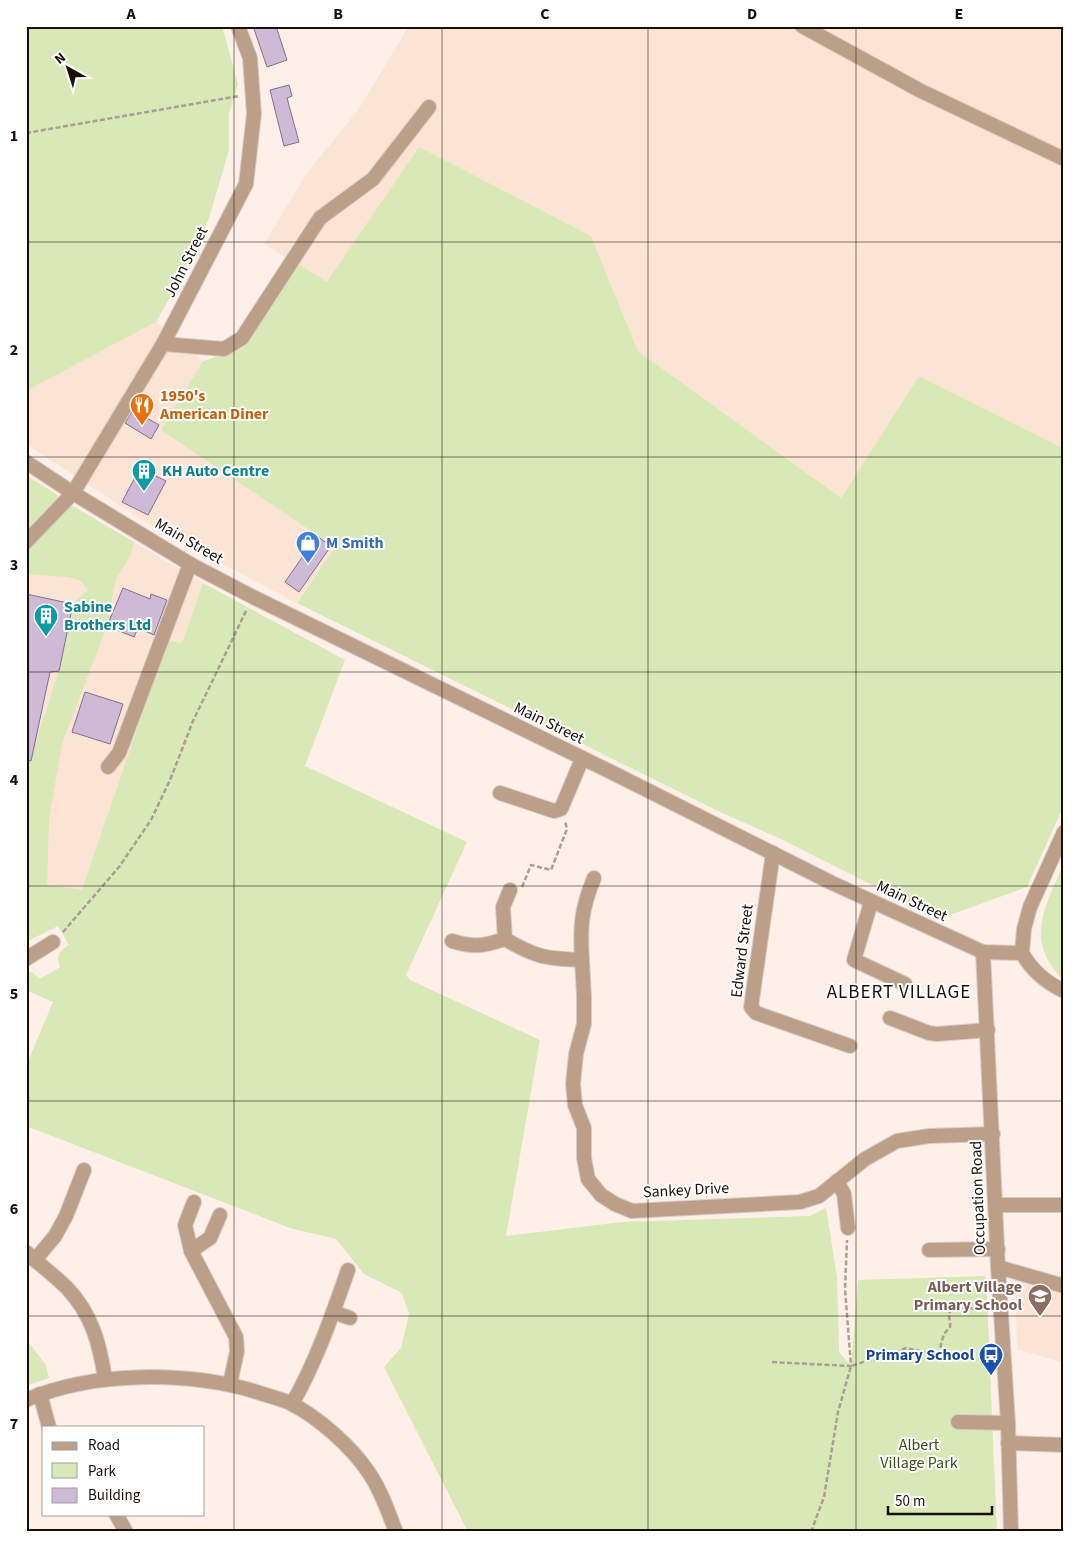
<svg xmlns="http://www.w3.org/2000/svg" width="1090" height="1558" font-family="'Source Sans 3',sans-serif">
	<rect width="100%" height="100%" fill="#fef0e8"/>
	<g fill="#fce4d5">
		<polygon points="409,26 1064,26 1064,449 919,376 841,498 638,351 591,236 419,148 327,283 264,244 306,174 358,110"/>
		<polygon points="156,322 203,361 161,430 336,547 296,603 150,525 26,444 26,391"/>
		<polygon points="58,497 203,583 182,643 169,642 82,891 46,885 26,869 26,530"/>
		<polygon points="1015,1272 1064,1286 1064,1363 1017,1349"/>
	</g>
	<g fill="#d8e8b6">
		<polygon points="26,26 222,26 238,84 229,114 229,150 209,218 188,265 156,322 26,391"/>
		<polygon points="419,147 591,236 638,351 841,498 919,376 1064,449 1064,805 1027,887 939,919 783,840 720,812 297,603 335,547 161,430 203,361 229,353 296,263 327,282"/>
		<polygon points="26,475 56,494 58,497 26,530"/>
		<path d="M69 504 134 542 130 556 116 579 107 626 62 744 49 820 47 885 82 890 143 712 169 641 182 643 203 583 345 660 305 766 467 842 406 975 410 980 540 1040 506 1236 622 1222 810 1216 826 1208 837 1277 839 1352 851 1366 858 1280 986 1276 997 1532H468L384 1367 401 1348 409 1314 402 1293 364 1274 336 1239 290 1228 26 1126V1066L53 1002 26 990V972H32L40 979 60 967C56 955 58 952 69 945L58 926 26 942V743L35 744 59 671 73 603 88 590 80 580 67 577 26 574V559L30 545Z"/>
		<path d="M1064 864V980C1024 943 1045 905 1064 864Z"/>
		<polygon points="26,1339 46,1365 49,1378 26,1386"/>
	</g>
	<g fill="#ceb9d6" stroke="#826f8a">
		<polygon points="253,26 276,26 287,60 267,67"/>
		<polygon points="289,85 292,96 287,98 299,142 284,146 270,90"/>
		<polygon points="133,410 159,425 151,439 125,423"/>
		<polygon points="140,468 166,481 148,515 122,502"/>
		<polygon points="317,536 331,546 299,592 285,582"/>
		<polygon points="123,588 150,599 151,594 167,600 154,635 138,628 134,637 107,626"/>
		<polygon points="26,594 73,604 59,671 50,672 31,761 26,760"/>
		<polygon points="85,692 123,704 110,744 72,732"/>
	</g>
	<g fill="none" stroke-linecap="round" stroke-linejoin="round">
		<defs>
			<g id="minor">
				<polyline points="802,26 921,91 1064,159"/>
				<polyline points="163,344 224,349 242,338 320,218 373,179 429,107"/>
				<polyline points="26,462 73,493 190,564 253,597 613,773 832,883 983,952 1022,953"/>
				<polyline points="26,542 73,493 163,344 246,184 254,114 250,58 238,26"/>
				<polyline points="108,767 119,753 190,564"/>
				<polyline points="500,793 554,811 561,809 582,759"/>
				<polyline points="773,853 751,1007 756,1013 850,1046"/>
				<polyline points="871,902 854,960 905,984"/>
				<path d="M505 939C535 957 547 959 582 960L584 996V1024L576 1054 573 1084 575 1105 584 1128V1158L588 1179 601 1195 615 1204 632 1211 800 1202 819 1196 865 1159 897 1141 929 1136 993 1134"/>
				<path d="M452 941C475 948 483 946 505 939L503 907 510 890"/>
				<polyline points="983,952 998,1267 1008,1423 1011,1532"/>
				<polyline points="1022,953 1024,929 1030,907 1064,832"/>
				<path d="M1022 953C1032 971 1045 982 1064 991"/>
				<polyline points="26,959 53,942"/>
				<path d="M582 960C580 927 581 910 594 878"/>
				<polyline points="890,1018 929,1033 937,1034 988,1030"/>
				<polyline points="837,1181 844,1194 848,1228"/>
				<polyline points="194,1202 185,1225 191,1251 210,1238 220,1215"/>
				<polyline points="996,1205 1064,1205"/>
				<polyline points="929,1250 998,1249"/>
				<polyline points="191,1251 236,1337 237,1351 230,1384"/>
				<path d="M26 1252C39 1264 54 1275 67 1288 92 1314 100 1345 105 1379"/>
				<polyline points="35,1260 55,1236 66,1216 84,1170"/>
				<polyline points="998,1267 1064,1286"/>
				<polyline points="333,1312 350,1318"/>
				<polyline points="40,1394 49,1427"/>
				<path d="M26 1400C94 1371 187 1371 257 1392 268 1396 279 1398 290 1403 318 1417 352 1447 369 1473 381 1490 388 1512 396 1532"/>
				<path d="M292 1404C316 1362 332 1316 348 1270"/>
				<polyline points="958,1422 1008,1423"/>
				<polyline points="1008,1443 1064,1445"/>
				<polyline points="116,1514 126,1532"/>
			</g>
		</defs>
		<use href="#minor" stroke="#d9ccc4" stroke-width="16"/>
		<g stroke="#aa9d95" stroke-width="2.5" stroke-dasharray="5 2.5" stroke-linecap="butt">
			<polyline points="26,133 239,96"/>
			<polyline points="522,887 531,865 551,870 567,829 565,821"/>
			<polyline points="63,932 119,867 151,820 170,780 193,721 247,609"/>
			<polyline points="772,1362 851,1366 845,1289 847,1240"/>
			<path d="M811 1532 824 1497 838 1412 851 1366 867 1361 879 1360 906 1348 938 1355 944 1334 950 1327C951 1319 946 1315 952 1309L987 1308"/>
		</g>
		<use href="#minor" stroke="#bc9f89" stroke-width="14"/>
	</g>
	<path fill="none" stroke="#190f07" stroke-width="1" stroke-opacity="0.55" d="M234 26V1532M442 26V1532M648 26V1532M856 26V1532M26 242H1064M26 457H1064M26 672H1064M26 886H1064M26 1101H1064M26 1316H1064"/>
	<defs>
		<symbol id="restaurant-pin" viewBox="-11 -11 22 30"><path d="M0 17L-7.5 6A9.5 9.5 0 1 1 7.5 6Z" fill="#e8710a" stroke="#fff"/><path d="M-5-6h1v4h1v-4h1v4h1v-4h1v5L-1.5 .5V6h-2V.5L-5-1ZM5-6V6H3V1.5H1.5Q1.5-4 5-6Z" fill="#fff"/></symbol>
		<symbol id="building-pin" viewBox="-11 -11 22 30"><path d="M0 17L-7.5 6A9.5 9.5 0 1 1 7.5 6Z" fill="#0f9aa8" stroke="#fff"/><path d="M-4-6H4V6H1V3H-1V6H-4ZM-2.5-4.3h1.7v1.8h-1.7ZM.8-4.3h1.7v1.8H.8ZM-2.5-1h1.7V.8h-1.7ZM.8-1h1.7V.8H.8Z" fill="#fff"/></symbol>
		<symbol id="shop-pin" viewBox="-11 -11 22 30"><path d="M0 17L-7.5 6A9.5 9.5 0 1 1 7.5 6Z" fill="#3f7fe0" stroke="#fff"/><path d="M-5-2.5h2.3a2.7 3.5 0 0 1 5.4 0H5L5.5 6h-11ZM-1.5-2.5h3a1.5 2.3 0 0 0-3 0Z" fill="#fff"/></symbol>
		<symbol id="school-pin" viewBox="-11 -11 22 30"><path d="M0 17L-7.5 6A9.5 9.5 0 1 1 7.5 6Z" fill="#8d6e63" stroke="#fff"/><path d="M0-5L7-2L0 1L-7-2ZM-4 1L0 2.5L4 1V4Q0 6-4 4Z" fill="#fff"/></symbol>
		<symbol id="bus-pin" viewBox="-11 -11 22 30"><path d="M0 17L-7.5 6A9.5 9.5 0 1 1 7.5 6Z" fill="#1a4fb4" stroke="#fff"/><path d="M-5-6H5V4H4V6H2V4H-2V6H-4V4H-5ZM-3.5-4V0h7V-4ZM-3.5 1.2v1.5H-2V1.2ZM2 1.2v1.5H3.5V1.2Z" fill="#fff"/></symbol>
	</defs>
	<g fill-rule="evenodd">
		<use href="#restaurant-pin" x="128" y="391" width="28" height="38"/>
		<use href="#building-pin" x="130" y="457" width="28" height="38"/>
		<use href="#shop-pin" x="294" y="529" width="28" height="38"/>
		<use href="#building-pin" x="32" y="602" width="28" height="38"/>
		<use href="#school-pin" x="1026" y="1282" width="28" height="38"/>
		<use href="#bus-pin" x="977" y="1341" width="28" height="38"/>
	</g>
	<g text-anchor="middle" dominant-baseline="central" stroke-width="4" stroke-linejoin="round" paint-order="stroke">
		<g font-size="16" fill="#190f07" stroke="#fff">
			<text transform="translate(186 262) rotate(-63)">John Street</text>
			<text transform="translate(189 541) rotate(30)">Main Street</text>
			<text transform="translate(549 723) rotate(26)">Main Street</text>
			<text transform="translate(912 901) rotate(25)">Main Street</text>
			<text transform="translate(742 951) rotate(-83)">Edward Street</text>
			<text transform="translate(686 1190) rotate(-3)">Sankey Drive</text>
			<text transform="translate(978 1198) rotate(-92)">Occupation Road</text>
		</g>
		<g font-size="16" font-weight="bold" fill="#c56008" stroke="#fff" text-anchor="start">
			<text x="160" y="396">1950's<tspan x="160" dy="18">American Diner</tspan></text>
		</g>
		<g font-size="16" font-weight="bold" fill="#0d838f" stroke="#fff" text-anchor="start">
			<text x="162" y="471">KH Auto Centre</text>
			<text x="64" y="607">Sabine<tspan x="64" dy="18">Brothers Ltd</tspan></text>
		</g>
		<g font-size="16" font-weight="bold" fill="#366cbe" stroke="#fff" text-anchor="start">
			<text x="326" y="543">M Smith</text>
		</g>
		<g font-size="16" font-weight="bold" fill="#785e54" stroke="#fff" text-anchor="end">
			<text x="1022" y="1287">Albert Village<tspan x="1022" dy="18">Primary School</tspan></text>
		</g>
		<g font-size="16" font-weight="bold" fill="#164399" stroke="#fff" text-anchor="end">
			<text x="974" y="1355">Primary School</text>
		</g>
		<g font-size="16" fill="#414f19" stroke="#fff">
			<text x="919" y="1445">Albert<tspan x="919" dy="18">Village Park</tspan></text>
		</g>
		<g font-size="19" letter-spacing="1" fill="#190f07" stroke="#fff">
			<text x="899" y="992">ALBERT VILLAGE</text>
		</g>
	</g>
	<rect width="1090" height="1558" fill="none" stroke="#ffffff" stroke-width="55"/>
	<rect x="42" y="1426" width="162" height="90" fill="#ffffff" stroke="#a39f9c"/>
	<rect x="52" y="1442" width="25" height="8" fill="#bc9f89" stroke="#a39f9c"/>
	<text x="88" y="1450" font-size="15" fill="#190f07">Road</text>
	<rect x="52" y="1463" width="25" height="15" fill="#d8e8b6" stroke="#a39f9c"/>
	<text x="88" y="1476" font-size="15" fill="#190f07">Park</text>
	<rect x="52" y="1488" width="25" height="15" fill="#ceb9d6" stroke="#a39f9c"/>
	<text x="88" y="1500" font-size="15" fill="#190f07">Building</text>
	<g transform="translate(68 68) rotate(321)" stroke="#ffffff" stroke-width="4" paint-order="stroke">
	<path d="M0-4L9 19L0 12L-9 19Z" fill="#190f07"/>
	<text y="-8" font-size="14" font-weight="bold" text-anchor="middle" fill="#190f07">N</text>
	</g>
	<path d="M888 1506v8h104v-8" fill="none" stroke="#190f07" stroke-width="2.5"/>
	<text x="895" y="1506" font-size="15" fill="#190f07" stroke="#ffffff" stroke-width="4" paint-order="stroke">50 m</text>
	<rect x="28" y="28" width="1034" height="1502" fill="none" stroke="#190f07" stroke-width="2"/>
	<g font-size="16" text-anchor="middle" font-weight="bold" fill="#190f07">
		<text x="131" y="19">A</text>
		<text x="338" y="19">B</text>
		<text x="545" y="19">C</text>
		<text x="752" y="19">D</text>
		<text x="959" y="19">E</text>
		<text x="14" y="141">1</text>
		<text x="14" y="355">2</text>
		<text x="14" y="570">3</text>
		<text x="14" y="785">4</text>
		<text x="14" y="999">5</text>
		<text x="14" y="1214">6</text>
		<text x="14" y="1429">7</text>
	</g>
</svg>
